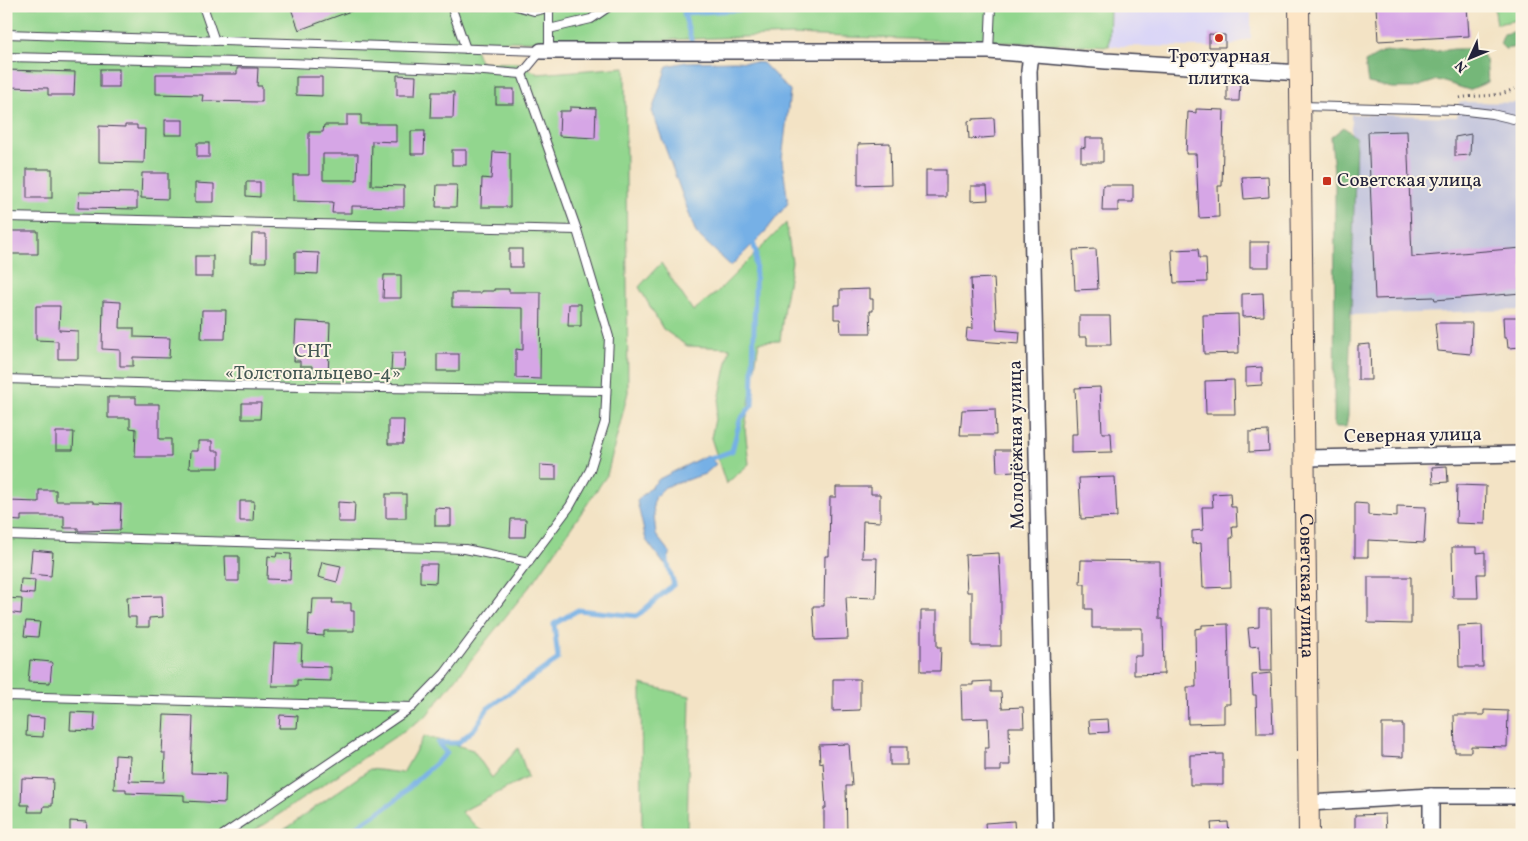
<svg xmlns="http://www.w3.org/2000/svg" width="1528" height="841" font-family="Vollkorn,serif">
	<rect width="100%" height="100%" fill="#fcf5e5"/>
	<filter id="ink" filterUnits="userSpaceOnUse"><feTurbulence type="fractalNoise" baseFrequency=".02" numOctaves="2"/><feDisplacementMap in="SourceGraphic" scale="10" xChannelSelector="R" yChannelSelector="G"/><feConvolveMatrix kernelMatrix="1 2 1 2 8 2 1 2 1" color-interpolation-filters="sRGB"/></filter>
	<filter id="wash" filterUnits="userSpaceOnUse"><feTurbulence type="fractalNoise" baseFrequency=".0096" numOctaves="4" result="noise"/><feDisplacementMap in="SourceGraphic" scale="20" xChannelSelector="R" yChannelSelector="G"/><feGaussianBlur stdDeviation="1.12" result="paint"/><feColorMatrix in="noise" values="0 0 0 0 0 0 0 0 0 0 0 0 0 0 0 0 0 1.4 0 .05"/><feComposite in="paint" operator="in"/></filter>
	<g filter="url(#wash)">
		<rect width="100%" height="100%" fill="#f3e3c5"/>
		<polygon fill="#dad6f7" points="1110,6 1251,6 1251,38 1225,47 1225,35 1210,34 1209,47 1109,46"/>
		<polygon fill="#c0c2dd" points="1459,102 1522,103 1522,310 1351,315 1351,114 1457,117"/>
		<g fill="#92d68e" stroke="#5a7c64">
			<polygon points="6,6 1110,6 1109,46 791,35 616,42 472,41 480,62 519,63 538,74 625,67 628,392 607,475 538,576 426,716 248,835 6,835"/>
			<polygon points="1494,6 1522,6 1522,19 1497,24"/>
			<polygon points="786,223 792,262 784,306 780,341 759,342 745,428 749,464 726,484 711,438 730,348 687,346 663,329 639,287 661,263 693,311 716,293"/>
			<polygon points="641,684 690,696 687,835 642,835"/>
			<polygon points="424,736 473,750 492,778 518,748 528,777 461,812 480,830 495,835 457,835 455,833 427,835 280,835 279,833 370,769 403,773"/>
		</g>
		<g fill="#75b779" stroke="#4c6c5a">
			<polygon points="1522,30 1522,46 1505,49 1500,44 1504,34"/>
			<polygon points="1454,49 1476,49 1486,59 1488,82 1469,90 1438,80 1413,88 1392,88 1368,83 1365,62 1385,51 1415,54"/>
			<polygon points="1344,127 1356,138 1348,415 1346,427 1334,427 1335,184 1331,137"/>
		</g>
		<g fill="#76b0e6" stroke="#4c6990">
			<polygon points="735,61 763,63 790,91 782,160 788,203 765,232 731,266 696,233 652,111 667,66 686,62"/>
			<polygon points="707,455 716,464 705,474 665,487 656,496 653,505 656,535 670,553 664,564 646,540 637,501 659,479"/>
		</g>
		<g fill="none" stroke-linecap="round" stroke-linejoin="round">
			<g stroke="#76b0e6" stroke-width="5">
				<polyline points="692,43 684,13 752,9 757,6"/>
				<polyline points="704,461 732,451 740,420 752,405 756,253 752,238"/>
				<polyline points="329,835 353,829 395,801 420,777 447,753 438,743 458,743 475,728 488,708 558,659 554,624 578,610 637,616 674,584 664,553"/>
			</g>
		</g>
		<g id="blocks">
			<g fill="#d6a6e6" fill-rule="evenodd">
				<polygon points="290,6 358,6 359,8 299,30"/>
				<polygon points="1376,6 1467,6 1469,36 1378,41"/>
				<polygon points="1209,34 1225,35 1225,47 1209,47"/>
				<polygon points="237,68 258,68 257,86 262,86 262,102 202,101 203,95 156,94 156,74 237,74"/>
				<rect x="100" y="69" width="19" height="18"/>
				<polygon points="6,70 75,72 74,95 48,95 48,88 6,87"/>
				<polygon points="397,75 416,76 415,95 397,95"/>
				<polygon points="296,77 322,77 322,96 296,95"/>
				<polygon points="1227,80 1240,81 1239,101 1227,101"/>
				<rect x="496" y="89" width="18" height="15"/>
				<polygon points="432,92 454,92 453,118 431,118"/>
				<polygon points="570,107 596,108 595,138 559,136 560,111 570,111"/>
				<polygon points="1196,109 1224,110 1222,186 1218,186 1219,217 1199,218 1196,154 1186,154 1188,112 1196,113"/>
				<path d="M347 115H361V124H396V142L372 141 371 185 404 186V207L352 206V213H332L333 202 293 201V175H309V132H323L324 125H347ZM323 154H358L357 180H323Z"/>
				<polygon points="994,118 995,137 969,139 968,121 973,120 973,119"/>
				<rect x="165" y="120" width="18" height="15"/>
				<polygon points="125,125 137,125 137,129 145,129 144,163 99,162 99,126 125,127"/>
				<polygon points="411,131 425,131 424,154 411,154"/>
				<polygon points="1407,131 1412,257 1522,248 1522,293 1435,300 1434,297 1375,299 1368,132"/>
				<polygon points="1471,134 1470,155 1455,156 1455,137"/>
				<polygon points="1085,138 1103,138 1103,162 1081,162 1081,147 1085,148"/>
				<rect x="197" y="143" width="12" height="14"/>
				<polygon points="890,143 891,184 858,185 858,144"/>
				<rect x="452" y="150" width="14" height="15"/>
				<polygon points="493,152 510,153 510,207 481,207 482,178 491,179"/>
				<rect x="27" y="169" width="25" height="29"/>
				<rect x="926" y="170" width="20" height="27"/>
				<polygon points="142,173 168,173 168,199 141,198"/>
				<polygon points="1268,176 1269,197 1244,199 1242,177"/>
				<polygon points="246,182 260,182 260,197 246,196"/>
				<polygon points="195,183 214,184 214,202 195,202"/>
				<polygon points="437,185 457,185 456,207 436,207"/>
				<polygon points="1103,185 1133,185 1133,202 1118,202 1118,211 1102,211"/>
				<polygon points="971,186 987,186 988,200 971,201"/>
				<polygon points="79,192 137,193 137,209 78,208"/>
				<polygon points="10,231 38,231 38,254 6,254 6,236 10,237"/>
				<polygon points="252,234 266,234 266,262 251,262"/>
				<rect x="1250" y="242" width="19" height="25"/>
				<rect x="509" y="249" width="13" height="18"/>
				<polygon points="1096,249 1098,289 1075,290 1073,250"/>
				<polygon points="1198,249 1199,258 1206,258 1207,282 1174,283 1172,250"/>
				<polygon points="295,252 319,253 318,274 295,273"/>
				<rect x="195" y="256" width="18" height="21"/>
				<polygon points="384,275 401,275 401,298 383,298"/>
				<polygon points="994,278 997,330 1020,332 1019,344 966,340 967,328 973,329 971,279"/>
				<polygon points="494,289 509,289 509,292 541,292 540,379 516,378 516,349 523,350 523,308 452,307 452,293 481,293 481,291 494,291"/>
				<polygon points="870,289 870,299 873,299 873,311 870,311 871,333 841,333 840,319 834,319 834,305 840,305 840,290"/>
				<polygon points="1263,293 1264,316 1242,317 1242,294"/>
				<polygon points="103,301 121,302 120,328 134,328 134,337 170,338 169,358 133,357 133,366 120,366 120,350 102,349"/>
				<polygon points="569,304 581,304 581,326 568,326"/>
				<polygon points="36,306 60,306 59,330 78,331 78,359 58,359 58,341 36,340"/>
				<polygon points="202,310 226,310 225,339 201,339"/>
				<polygon points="1238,314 1239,353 1204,354 1203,315"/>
				<polygon points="1079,316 1110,316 1111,345 1087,345 1087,337 1079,337"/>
				<polygon points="1503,317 1522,317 1522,347 1508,348 1507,338 1504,338"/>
				<polygon points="296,321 330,323 328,378 312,378 312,366 300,366 300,361 294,361"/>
				<polygon points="1435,323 1472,323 1471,354 1438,351"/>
				<polygon points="1370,344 1371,380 1358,380 1358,345"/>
				<polygon points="392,353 405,353 404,370 391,370"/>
				<rect x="437" y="354" width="22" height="17"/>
				<polygon points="1262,367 1262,385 1246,386 1246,368"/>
				<polygon points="1234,380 1235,414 1206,414 1205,381"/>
				<polygon points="1100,387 1102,433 1111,433 1112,452 1071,453 1071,434 1077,434 1075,388"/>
				<polygon points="108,397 136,397 136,404 159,404 159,439 171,439 171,457 135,457 136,429 130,428 130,418 108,418"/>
				<polygon points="242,403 261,403 260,419 242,419"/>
				<polygon points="995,409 996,435 960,435 962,410"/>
				<polygon points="388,420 404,420 403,444 388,444"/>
				<polygon points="1268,431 1269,451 1249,452 1249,432"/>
				<polygon points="56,432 74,432 73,450 56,450"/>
				<polygon points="198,441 212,441 212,451 219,451 219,468 189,468 190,451 198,451"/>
				<polygon points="996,450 1014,450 1014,471 997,472"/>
				<polygon points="540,465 556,466 556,480 540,480"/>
				<polygon points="1447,466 1448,482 1433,483 1432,467"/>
				<polygon points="1115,477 1117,517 1081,519 1079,478"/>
				<polygon points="1457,485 1486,486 1485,524 1456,523"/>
				<polygon points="836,487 871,487 871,494 880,494 880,522 863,521 862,558 877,558 876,598 846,597 848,639 815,640 813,606 824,606 825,556 829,556 830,497 836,497"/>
				<polygon points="39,490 56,490 56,501 93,501 93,503 121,504 120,530 78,531 78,528 64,528 64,516 21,516 21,521 7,520 8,501 39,502"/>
				<polygon points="1230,493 1231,507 1236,507 1237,526 1232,526 1233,538 1230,538 1230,543 1231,587 1203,588 1201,543 1192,544 1192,531 1203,530 1202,507 1213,507 1212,494"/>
				<rect x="386" y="494" width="20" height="24"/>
				<polygon points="240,501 254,501 253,521 240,521"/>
				<polygon points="338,502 355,503 354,522 338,522"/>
				<polygon points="1355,503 1368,504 1368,515 1397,517 1397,506 1426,507 1424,543 1368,540 1368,557 1355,557"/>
				<polygon points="435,508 451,509 451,526 435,526"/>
				<polygon points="511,519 526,519 525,537 510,537"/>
				<polygon points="1452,547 1477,547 1477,553 1485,552 1485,574 1477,574 1478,598 1453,598"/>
				<polygon points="32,550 53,552 51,576 30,574"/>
				<polygon points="277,553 291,554 290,580 267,579 268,556 276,557"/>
				<polygon points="999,553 1001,590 1001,646 972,646 972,592 967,592 965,555"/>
				<polygon points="225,556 239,556 239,581 226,581"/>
				<polygon points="1081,560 1159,561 1160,619 1163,619 1164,674 1134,675 1134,656 1142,656 1142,628 1092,628 1092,609 1085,609 1085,584 1080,584"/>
				<polygon points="322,562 341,566 337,582 318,577"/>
				<polygon points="420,564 437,564 436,583 420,582"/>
				<polygon points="1368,577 1411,577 1411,624 1368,623"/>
				<polygon points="21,579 35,580 34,594 20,593"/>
				<polygon points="162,596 163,617 149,618 149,627 136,627 136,617 128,617 127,597"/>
				<polygon points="6,598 22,599 21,614 6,612"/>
				<polygon points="313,599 333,599 332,603 351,603 351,611 354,611 354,631 324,631 324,636 308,635 309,614 312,615"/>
				<polygon points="1259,609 1271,609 1272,671 1260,671 1259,646 1250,647 1248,628 1259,627"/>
				<polygon points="921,611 937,611 937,647 941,647 940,671 921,671"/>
				<polygon points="26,621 40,622 38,637 24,636"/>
				<polygon points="1228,624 1230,704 1224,704 1224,723 1188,724 1187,687 1196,687 1195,629 1202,628 1202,625"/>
				<polygon points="1482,625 1483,667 1459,667 1458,626"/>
				<polygon points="274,643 302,644 301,666 331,667 331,681 297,680 297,686 272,686"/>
				<polygon points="30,660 52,662 50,683 28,682"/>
				<polygon points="1271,673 1273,733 1257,733 1256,695 1253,695 1252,675"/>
				<polygon points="833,679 860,679 860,710 833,711"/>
				<polygon points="991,681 991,692 1001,692 1002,708 1023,707 1024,727 1009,727 1010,765 1001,765 1001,771 985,771 985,748 989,748 988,718 962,719 961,685 973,685 973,682"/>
				<polygon points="1484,710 1508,711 1507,747 1471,746 1471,752 1455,752 1454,715 1484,715"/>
				<polygon points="71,712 95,713 94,731 70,730"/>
				<polygon points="164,715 193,716 191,773 226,774 225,803 184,801 184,795 126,793 126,789 114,789 115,755 130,756 129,781 164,782 165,753 162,753"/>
				<polygon points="280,715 298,716 297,728 279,728"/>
				<polygon points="27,717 44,718 43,737 26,736"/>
				<polygon points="1108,719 1109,732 1090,733 1089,720"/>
				<polygon points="1382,724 1403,724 1403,757 1382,756"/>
				<polygon points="849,744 852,786 846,786 847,835 824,835 824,808 826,808 823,762 820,763 819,745"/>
				<rect x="890" y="747" width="17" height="18"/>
				<polygon points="1223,754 1223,785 1190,785 1190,755"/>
				<polygon points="22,778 53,779 52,806 44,806 43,812 28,812 29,805 21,805"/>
				<polygon points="1385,814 1386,832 1373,833 1373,835 1355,835 1355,815"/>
				<polygon points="70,821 87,822 86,835 70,835"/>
				<polygon points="1014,821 1015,835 986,835 985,823"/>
				<polygon points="1228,822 1229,835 1212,835 1211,823"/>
			</g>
		</g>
	</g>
	<g filter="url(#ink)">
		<use href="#blocks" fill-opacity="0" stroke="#413f50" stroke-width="1"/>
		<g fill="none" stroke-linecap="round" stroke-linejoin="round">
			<defs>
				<g id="lane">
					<polyline points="203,6 215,41"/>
					<polyline points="451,6 466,49"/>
					<polyline points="516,6 534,11 557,6"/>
					<polyline points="549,8 549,29"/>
					<polyline points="6,34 541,51"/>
					<polyline points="549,51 549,29 591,19 610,6"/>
					<polyline points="989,51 991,6"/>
					<polyline points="6,57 289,63 471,70 522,74 541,51"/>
					<polyline points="1301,106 1458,110 1492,114 1522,121"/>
					<polyline points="6,217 577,230"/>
					<polyline points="6,379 234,386 606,391"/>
					<polyline points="6,535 465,549 529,562"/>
					<polyline points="6,696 412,707 223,835"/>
					<polyline points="412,707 445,673 570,506 590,470 605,422 609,337 577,230 522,74"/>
				</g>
				<g id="street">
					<polyline points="541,51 989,51 1106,61 1301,73"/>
					<polyline points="1031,54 1029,71 1045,835"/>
					<polyline points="1305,458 1522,454"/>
					<polyline points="1309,803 1431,796 1522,796"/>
					<polyline points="1431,835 1431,796"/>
				</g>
				<g id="secondary">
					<path id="s1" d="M1299 6 1309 835"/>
				</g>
			</defs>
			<use href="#lane" stroke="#413f50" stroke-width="10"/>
			<use href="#street" stroke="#413f50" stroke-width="18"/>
			<use href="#secondary" stroke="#413f50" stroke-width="22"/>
			<path stroke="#413f50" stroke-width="3" stroke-dasharray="1 4" stroke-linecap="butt" d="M1460 98C1473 95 1486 97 1499 94 1507 93 1515 88 1522 86"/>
			<use href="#lane" stroke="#fff" stroke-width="8"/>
			<use href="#street" stroke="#fff" stroke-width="15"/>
			<use href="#secondary" stroke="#fde5c5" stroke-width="20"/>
		</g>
	</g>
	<g fill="#c8321e" stroke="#fcf5e5" stroke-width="2">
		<circle cx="1219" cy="38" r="5"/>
		<rect x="1322" y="176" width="10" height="10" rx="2.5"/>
	</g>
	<g text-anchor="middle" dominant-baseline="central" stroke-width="4" stroke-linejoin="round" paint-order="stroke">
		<g font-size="19" fill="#22223b" stroke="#fcf5e5">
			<text x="1219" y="57">Тротуарная<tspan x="1219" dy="22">плитка</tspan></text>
			<text x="1337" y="181" text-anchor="start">Советская улица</text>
		</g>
		<g font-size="19" fill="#445854" stroke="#fcf5e5">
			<text x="313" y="352">СНТ<tspan x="313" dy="22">«Толстопальцево-4»</tspan></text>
		</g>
		<g font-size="19" fill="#22223b" stroke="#fcf5e5">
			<text transform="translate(1413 436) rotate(-1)">Северная улица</text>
			<text transform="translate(1017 445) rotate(-91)">Молодёжная улица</text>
			<text stroke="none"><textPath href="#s1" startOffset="580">Советская улица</textPath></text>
		</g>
	</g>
	<rect width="1528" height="841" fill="none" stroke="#fcf5e5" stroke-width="25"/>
	<g transform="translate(1470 58) rotate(226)" stroke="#fcf5e5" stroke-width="4" paint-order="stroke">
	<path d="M0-4L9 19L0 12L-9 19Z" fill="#22223b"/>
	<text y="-8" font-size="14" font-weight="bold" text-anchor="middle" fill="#22223b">N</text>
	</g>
</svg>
